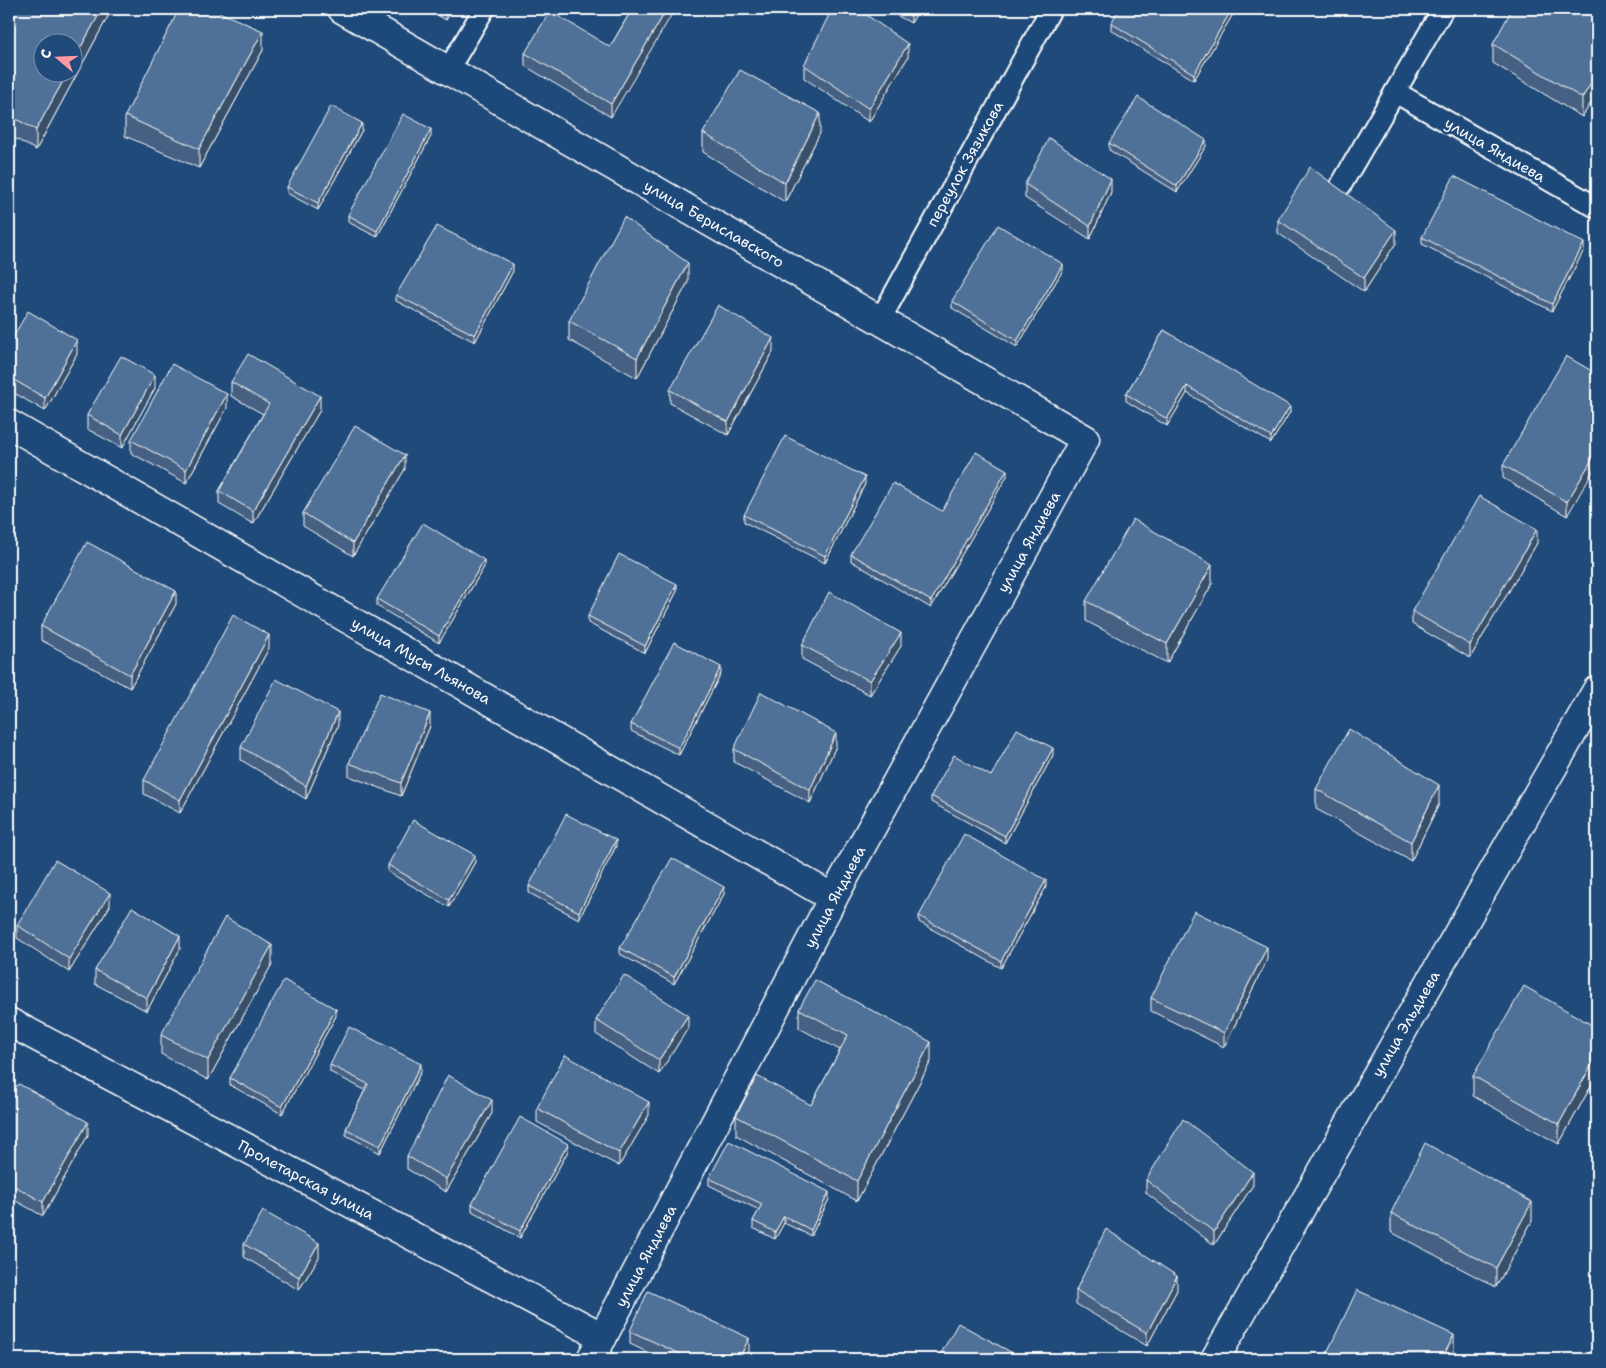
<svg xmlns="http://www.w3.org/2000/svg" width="1606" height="1368" font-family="'Shantell Sans',sans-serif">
	<rect width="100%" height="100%" fill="#1f4a7a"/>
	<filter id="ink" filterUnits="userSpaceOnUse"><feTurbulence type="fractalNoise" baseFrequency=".02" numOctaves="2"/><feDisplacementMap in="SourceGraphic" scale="10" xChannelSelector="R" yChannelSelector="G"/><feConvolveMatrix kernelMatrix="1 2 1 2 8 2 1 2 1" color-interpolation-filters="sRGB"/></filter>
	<g filter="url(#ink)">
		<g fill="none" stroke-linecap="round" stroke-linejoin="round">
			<defs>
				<g id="lane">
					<polyline points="1443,9 1395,92 1596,207"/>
					<polyline points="448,70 484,9"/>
					<polyline points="1341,185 1395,92"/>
					<polyline points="880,320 1051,9"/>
				</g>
				<g id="street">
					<polyline points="342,9 1085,439 833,898 591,1359"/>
					<polyline points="9,424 833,898"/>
					<polyline points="9,1022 603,1337"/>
					<polyline points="1215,1359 1597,690"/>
				</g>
			</defs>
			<use href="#lane" stroke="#fff" stroke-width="24"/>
			<use href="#street" stroke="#fff" stroke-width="31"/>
			<use href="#lane" stroke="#1f4a7a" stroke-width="20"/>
			<use href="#street" stroke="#1f4a7a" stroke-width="28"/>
		</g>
		<g fill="#456182" stroke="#fff">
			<polygon points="9,9 112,9 36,150 9,135"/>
			<polygon points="427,9 453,9 446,20"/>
			<polygon points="632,9 611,117 525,66 525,53 610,47"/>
			<polygon points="885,9 919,9 911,23"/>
			<polygon points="1236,9 1194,80 1111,30 1111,23"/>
			<polygon points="1597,19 1597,93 1582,117 1493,63 1493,44"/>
			<polygon points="263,50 199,168 125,136 125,116"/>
			<polygon points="908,57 869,122 804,78 804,65"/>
			<polygon points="362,130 318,210 287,193 287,187"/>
			<polygon points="703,133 820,133 785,202 703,152"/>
			<polygon points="431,136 377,237 348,222 348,215"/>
			<polygon points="1109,143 1206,146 1177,192 1109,150"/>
			<polygon points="1025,184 1111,192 1090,239 1025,198"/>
			<polygon points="1278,220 1396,243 1364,292 1278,233"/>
			<polygon points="1422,237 1584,250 1552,311 1422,244"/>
			<polygon points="1063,270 1017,347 952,308 952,301"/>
			<polygon points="513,271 475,342 396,301 396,295"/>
			<polygon points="688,282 637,378 569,340 569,321"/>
			<polygon points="1164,330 1290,412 1271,443 1187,393 1167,426 1126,401 1126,394"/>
			<polygon points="9,344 77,354 45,411 9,390"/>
			<polygon points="773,352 728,435 670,403 670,390"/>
			<polygon points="1597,374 1567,516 1503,478 1503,465"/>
			<polygon points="231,382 320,410 253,524 219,504 219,491 263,414 231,396"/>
			<polygon points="155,388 122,448 87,429 87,415"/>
			<polygon points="227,408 186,483 131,453 131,440"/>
			<polygon points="405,469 353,556 303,526 303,513"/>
			<polygon points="1007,476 931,608 851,561 851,554 942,511"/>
			<polygon points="865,484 825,563 744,522 744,515"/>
			<polygon points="1537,543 1470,658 1412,624 1412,611"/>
			<polygon points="484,567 439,643 377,606 377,599"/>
			<polygon points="1212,584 1167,663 1086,621 1086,601"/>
			<polygon points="677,591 645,653 588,623 588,616"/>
			<polygon points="176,604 130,688 41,640 41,626"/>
			<polygon points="802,645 901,646 870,695 802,659"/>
			<polygon points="269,648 180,813 144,794 144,780"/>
			<polygon points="721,673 679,755 631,731 631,724"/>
			<polygon points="338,725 306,799 241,760 241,747"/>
			<polygon points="430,726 401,796 349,776 349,763"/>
			<polygon points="836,746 810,803 734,762 734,749"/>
			<polygon points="1053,755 1005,843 931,802 931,796"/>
			<polygon points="1316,789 1439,804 1411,861 1316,809"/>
			<polygon points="616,846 579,919 529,893 529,886"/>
			<polygon points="475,862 449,907 388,872 388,865"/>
			<polygon points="1046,887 1001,968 919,922 919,916"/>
			<polygon points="724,894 674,984 620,954 620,948"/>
			<polygon points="110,906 69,972 17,938 17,925"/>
			<polygon points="180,949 147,1011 95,984 95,970"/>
			<polygon points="1597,955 1597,971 1594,969 1594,962"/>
			<polygon points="1267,960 1224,1047 1151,1011 1151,998"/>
			<polygon points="272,964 208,1080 161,1054 161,1035"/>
			<polygon points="799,1009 931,1061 857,1201 736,1135 736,1116 811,1105 840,1050 799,1028"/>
			<polygon points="336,1016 282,1114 230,1085 230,1078"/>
			<polygon points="596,1020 688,1028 659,1074 596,1034"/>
			<polygon points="1597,1028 1597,1075 1559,1144 1473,1096 1473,1076"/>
			<polygon points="330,1065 421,1071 380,1153 346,1135 346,1129 365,1090 330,1072"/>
			<polygon points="9,1092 88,1135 43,1216 9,1197"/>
			<polygon points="537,1108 649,1115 619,1166 537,1122"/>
			<polygon points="492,1113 446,1192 407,1169 407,1156"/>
			<polygon points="568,1151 520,1238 472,1211 472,1204"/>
			<polygon points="709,1178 829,1199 811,1236 784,1223 775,1239 753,1228 753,1221 759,1210 709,1185"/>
			<polygon points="1146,1180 1253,1185 1214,1245 1146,1193"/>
			<polygon points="1391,1213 1532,1221 1496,1287 1391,1232"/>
			<polygon points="244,1244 319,1257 299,1290 244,1257"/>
			<polygon points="1076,1290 1177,1290 1147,1346 1076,1304"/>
			<polygon points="630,1331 749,1352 745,1359 662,1359 630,1344"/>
		</g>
		<g fill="#384f6a" stroke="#fff">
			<polygon points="102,9 112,9 36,150 36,130 68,72 72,72 72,63"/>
			<polygon points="446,9 453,9 446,20"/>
			<polygon points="667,9 675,9 611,117 611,104"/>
			<polygon points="915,9 919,9 911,23 911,16"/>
			<polygon points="1232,9 1236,9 1194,80 1194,74"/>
			<polygon points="263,31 263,50 199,168 199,149"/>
			<polygon points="908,44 908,57 869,122 869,109"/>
			<polygon points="1597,74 1597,93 1582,117 1582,98"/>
			<polygon points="820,113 820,133 785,202 785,183"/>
			<polygon points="362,123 362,130 318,210 318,203"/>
			<polygon points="431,129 431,136 377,237 377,231"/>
			<polygon points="1206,140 1206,146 1177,192 1177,186"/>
			<polygon points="1111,179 1111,192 1090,239 1090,226"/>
			<polygon points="1396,230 1396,243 1364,292 1364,278"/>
			<polygon points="1584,243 1584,250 1552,311 1552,304"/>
			<polygon points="688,263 688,282 637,378 637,358"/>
			<polygon points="513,264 513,271 475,342 475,335"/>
			<polygon points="1063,264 1063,270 1017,347 1017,341"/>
			<polygon points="773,338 773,352 728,435 728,422"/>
			<polygon points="77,340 77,354 45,411 45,398"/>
			<polygon points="155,375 155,388 122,448 122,435"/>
			<polygon points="1187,386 1187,393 1167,426 1167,419"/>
			<polygon points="227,394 227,408 186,483 186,470"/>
			<polygon points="320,396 320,410 253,524 253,511"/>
			<polygon points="1290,406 1290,412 1271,443 1271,437"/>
			<polygon points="1597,451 1597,464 1567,516 1567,502"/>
			<polygon points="405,455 405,469 353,556 353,543"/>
			<polygon points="1007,470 1007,476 931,608 931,601"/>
			<polygon points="865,477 865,484 825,563 825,556"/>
			<polygon points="1537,529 1537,543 1470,658 1470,645"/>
			<polygon points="484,560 484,567 439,643 439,636"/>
			<polygon points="1212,565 1212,584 1167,663 1167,644"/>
			<polygon points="677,584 677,591 645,653 645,646"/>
			<polygon points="176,591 176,604 130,688 130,675"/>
			<polygon points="901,633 901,646 870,695 870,681"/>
			<polygon points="269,635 269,648 180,813 180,800"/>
			<polygon points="721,667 721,673 679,755 679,748"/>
			<polygon points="338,712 338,725 306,799 306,786"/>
			<polygon points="430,713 430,726 401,796 401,783"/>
			<polygon points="836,733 836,746 810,803 810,790"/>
			<polygon points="1053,748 1053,755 1005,843 1005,836"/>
			<polygon points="1439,785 1439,804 1411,861 1411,842"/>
			<polygon points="616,840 616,846 579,919 579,912"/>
			<polygon points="475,855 475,862 449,907 449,900"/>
			<polygon points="1046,880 1046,887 1001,968 1001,961"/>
			<polygon points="724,887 724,894 674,984 674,977"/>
			<polygon points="110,893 110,906 69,972 69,959"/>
			<polygon points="180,936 180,949 147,1011 147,998"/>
			<polygon points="272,945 272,964 208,1080 208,1060"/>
			<polygon points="1267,947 1267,960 1224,1047 1224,1033"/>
			<polygon points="336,1009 336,1016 282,1114 282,1107"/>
			<polygon points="688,1015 688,1028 659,1074 659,1060"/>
			<polygon points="931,1042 931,1061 857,1201 857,1181"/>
			<polygon points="1597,1055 1597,1075 1559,1144 1559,1124"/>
			<polygon points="421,1064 421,1071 380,1153 380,1146"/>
			<polygon points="492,1100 492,1113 446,1192 446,1179"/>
			<polygon points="649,1102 649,1115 619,1166 619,1153"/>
			<polygon points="88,1122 88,1135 43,1216 43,1202"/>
			<polygon points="568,1144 568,1151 520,1238 520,1231"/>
			<polygon points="1253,1172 1253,1185 1214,1245 1214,1232"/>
			<polygon points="829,1192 829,1199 811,1236 811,1230"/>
			<polygon points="1532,1202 1532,1221 1496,1287 1496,1268"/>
			<polygon points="784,1216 784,1223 775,1239 775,1232"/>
			<polygon points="319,1243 319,1257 299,1290 299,1277"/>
			<polygon points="1177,1276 1177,1290 1147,1346 1147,1333"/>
			<polygon points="1454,1335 1454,1349 1449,1359 1442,1359"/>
			<polygon points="749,1338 749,1352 745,1359 739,1359"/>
		</g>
		<g fill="#507197" stroke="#fff">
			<polygon points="9,9 102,9 72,63 72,42 42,42 42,72 68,72 36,130 9,115"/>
			<polygon points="179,9 212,9 263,31 199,149 125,116"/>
			<polygon points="632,9 667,9 611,104 525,53 550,11 610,47"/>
			<polygon points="832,9 858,9 908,44 869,109 804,65"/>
			<polygon points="898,9 915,9 911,16"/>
			<polygon points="1119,9 1232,9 1194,74 1111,23"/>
			<polygon points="1512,9 1581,9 1597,19 1597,74 1582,98 1493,44"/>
			<polygon points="740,70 820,113 785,183 703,133"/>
			<polygon points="1138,97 1206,140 1177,186 1109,143"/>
			<polygon points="331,106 362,123 318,203 287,187"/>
			<polygon points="403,114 431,129 377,231 348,215"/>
			<polygon points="1049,138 1111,179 1090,226 1025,184"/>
			<polygon points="1310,167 1396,230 1364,278 1278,220"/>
			<polygon points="1454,176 1584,243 1552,304 1422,237"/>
			<polygon points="624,217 688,263 637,358 569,321"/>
			<polygon points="998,225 1063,264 1017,341 952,301"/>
			<polygon points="437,226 513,264 475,335 396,295"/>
			<polygon points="718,305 773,338 728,422 670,390"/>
			<polygon points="28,311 77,340 45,398 9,377 9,344"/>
			<polygon points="1164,330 1290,406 1271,437 1187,386 1167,419 1126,394"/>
			<polygon points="248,354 320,396 253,511 219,491 269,404 231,382"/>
			<polygon points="121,356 155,375 122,435 87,415"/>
			<polygon points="1566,356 1597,374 1597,451 1567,502 1503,465"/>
			<polygon points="172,364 227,394 186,470 131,440"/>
			<polygon points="355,426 405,455 353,543 303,513"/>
			<polygon points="785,436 865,477 825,556 744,515"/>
			<polygon points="976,452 1007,470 931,601 851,554 893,483 942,511"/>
			<polygon points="1479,496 1537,529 1470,645 1412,611"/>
			<polygon points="1133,519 1212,565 1167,644 1086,601"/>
			<polygon points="423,523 484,560 439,636 377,599"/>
			<polygon points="87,542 176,591 130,675 41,626"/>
			<polygon points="619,554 677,584 645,646 588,616"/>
			<polygon points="829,592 901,633 870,681 802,645"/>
			<polygon points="233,615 269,635 180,800 144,780"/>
			<polygon points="674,642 721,667 679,748 631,724"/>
			<polygon points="276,679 338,712 306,786 241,747"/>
			<polygon points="761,692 836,733 810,790 734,749"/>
			<polygon points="380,693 430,713 401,783 349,763"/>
			<polygon points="1017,729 1053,748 1005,836 931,796 954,755 991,776"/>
			<polygon points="1349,729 1439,785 1411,842 1316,789"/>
			<polygon points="566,814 616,840 579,912 529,886"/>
			<polygon points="413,820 475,855 449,900 388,865"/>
			<polygon points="964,834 1046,880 1001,961 919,916"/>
			<polygon points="672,858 724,887 674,977 620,948"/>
			<polygon points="55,860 110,893 69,959 17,925"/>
			<polygon points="132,907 180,936 147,998 95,970"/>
			<polygon points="1194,911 1267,947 1224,1033 1151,998"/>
			<polygon points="225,917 272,945 208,1060 161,1035"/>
			<polygon points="1597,955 1597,964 1594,962"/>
			<polygon points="624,975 688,1015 659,1060 596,1020"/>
			<polygon points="284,980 336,1009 282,1107 230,1078"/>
			<polygon points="815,980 931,1042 857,1181 736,1116 757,1076 811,1105 848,1035 799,1009"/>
			<polygon points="1524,986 1597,1028 1597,1055 1559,1124 1473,1076"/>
			<polygon points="349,1027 421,1064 380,1146 346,1129 368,1084 330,1065"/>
			<polygon points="565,1055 649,1102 619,1153 537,1108"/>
			<polygon points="448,1075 492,1100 446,1179 407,1156"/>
			<polygon points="19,1084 88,1122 43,1202 9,1183 9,1092"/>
			<polygon points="520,1117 568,1144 520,1231 472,1204"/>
			<polygon points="1183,1119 1253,1172 1214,1232 1146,1180"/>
			<polygon points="729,1141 829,1192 811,1230 784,1216 775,1232 753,1221 762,1204 709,1178"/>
			<polygon points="1425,1143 1532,1202 1496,1268 1391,1213"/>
			<polygon points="263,1211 319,1243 299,1277 244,1244"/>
			<polygon points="1106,1229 1177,1276 1147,1333 1076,1290"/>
			<polygon points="1357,1290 1454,1335 1442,1359 1324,1359"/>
			<polygon points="648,1291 749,1338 739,1359 691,1359 630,1331"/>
			<polygon points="958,1323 1018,1356 1016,1359 938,1359"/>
		</g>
	</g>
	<g text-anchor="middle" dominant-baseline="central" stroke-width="5" stroke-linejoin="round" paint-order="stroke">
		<g font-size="15" fill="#fff" stroke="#1f4a7a">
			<text transform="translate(1495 150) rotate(30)">улица Яндиева</text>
			<text transform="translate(965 164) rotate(-61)">переулок Зязикова</text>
			<text transform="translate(714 224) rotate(30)">улица Бериславского</text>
			<text transform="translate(1029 542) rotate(-61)">улица Яндиева</text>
			<text transform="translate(421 661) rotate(30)">улица Мусы Льянова</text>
			<text transform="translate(835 897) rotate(-62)">улица Яндиева</text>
			<text transform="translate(1406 1024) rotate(-60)">улица Эльдиева</text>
			<text transform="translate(306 1180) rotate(28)">Пролетарская улица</text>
			<text transform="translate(646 1256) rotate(-62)">улица Яндиева</text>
		</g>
	</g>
	<rect width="1606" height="1368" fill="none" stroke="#1f4a7a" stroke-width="30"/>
	<rect x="15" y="15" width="1576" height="1338" fill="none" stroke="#fff" stroke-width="2" filter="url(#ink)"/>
	<g transform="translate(58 58) rotate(289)"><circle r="24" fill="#1f4a7a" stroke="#7992af"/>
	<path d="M0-4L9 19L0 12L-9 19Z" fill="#ff9aa2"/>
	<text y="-8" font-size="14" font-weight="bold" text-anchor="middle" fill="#ffffff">С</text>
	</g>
</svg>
